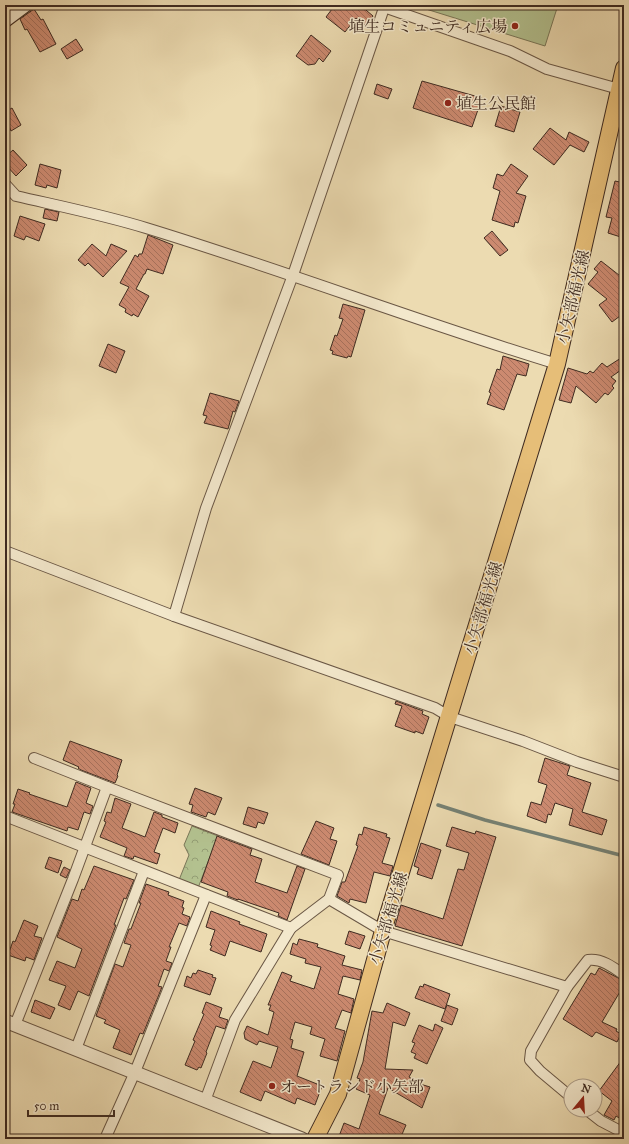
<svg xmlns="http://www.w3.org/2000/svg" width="629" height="1144" font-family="'IM FELL Great Primer','Noto Serif JP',serif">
	<defs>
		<pattern id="park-crowns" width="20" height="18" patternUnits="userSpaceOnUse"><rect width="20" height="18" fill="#b3c18f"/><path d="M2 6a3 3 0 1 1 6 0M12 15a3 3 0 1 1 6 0" fill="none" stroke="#939d74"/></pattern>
		<pattern id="building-back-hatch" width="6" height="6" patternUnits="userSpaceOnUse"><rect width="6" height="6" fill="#cc8a70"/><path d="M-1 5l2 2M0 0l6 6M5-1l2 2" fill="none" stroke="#a7715c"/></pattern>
	</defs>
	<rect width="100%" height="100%" fill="#ecdbb1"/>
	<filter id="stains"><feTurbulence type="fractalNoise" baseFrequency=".005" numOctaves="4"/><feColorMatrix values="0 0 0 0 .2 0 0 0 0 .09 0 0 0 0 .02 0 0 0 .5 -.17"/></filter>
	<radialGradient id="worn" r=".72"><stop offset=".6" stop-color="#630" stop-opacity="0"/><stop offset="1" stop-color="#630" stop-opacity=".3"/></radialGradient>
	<polygon fill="url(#park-crowns)" stroke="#797658" points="192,826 218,836 198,888 179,880 189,855 184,845"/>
	<polygon fill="#b3c18f" stroke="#797658" points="413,5 558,5 545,46"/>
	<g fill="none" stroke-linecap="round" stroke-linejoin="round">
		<polyline stroke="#758174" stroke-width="3.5" points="438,805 485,820 624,856"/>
	</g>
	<g fill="url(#building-back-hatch)" stroke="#3f2b21">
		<polygon points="335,5 360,5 373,16 366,26 356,18 345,32 326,17"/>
		<polygon points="34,9 41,20 43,19 56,44 40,52 27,29 25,30 20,19"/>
		<polygon points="311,35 331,51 323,62 319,58 315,64 308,65 296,56"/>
		<polygon points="76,39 83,50 67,59 61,49"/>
		<polygon points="422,81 482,98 472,127 413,108"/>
		<polygon points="377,84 392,89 388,99 374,94"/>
		<polygon points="501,106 520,112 514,132 495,126"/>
		<polygon points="12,108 21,125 11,131 9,126 5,127 5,112"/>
		<polygon points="550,128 566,140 569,132 589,142 584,152 570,145 554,165 533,149"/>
		<polygon points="13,150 27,165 16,176 5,164 5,157"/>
		<polygon points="40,164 61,170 57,188 47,185 46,188 35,185"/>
		<polygon points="511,164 528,176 516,193 526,196 518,223 515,222 514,227 492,220 500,191 493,188 497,174 503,176"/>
		<polygon points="615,181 624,183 624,238 608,233 612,218 606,217"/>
		<polygon points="45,209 59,212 57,221 43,218"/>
		<polygon points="20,216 45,224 39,241 26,236 24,240 14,236"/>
		<polygon points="492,231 508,250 500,256 484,238"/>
		<polygon points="148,235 173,245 163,274 147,269 145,274 144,274 136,289 149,296 138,317 133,314 132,316 125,312 126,309 119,305 129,287 120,283 135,255 138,257 139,254 142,254"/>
		<polygon points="92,244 106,256 111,244 127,251 103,277 88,263 85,266 78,260"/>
		<polygon points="601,261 624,279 624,313 612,322 599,305 607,299 588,284 598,272 594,269"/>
		<polygon points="343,304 365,310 351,357 348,356 347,358 332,354 333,351 330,350 335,335 337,336 343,319 339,318"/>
		<polygon points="108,344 125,351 116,373 99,366"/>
		<polygon points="503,356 529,364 526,376 517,374 504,410 487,404 491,393 489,392 497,369 500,370"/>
		<polygon points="624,356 624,368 611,377 616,381 612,386 614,388 608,395 605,393 596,403 576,386 571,403 559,400 568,368 587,374 590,371 593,373 602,363 607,367"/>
		<polygon points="210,393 239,401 235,412 233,411 228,429 204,423 207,416 203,415"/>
		<polygon points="396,701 423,711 422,714 429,717 423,734 415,731 415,733 395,726 402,706 395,704"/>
		<polygon points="70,741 122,760 117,775 118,776 115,783 81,770 78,768 79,767 63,760"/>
		<polygon points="545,758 570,766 567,775 591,783 582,812 607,820 602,835 569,825 573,809 555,803 551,815 548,814 546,823 527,816 531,802 541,805 547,785 538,782"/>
		<polygon points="76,782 91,788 86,803 93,806 90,814 84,812 78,830 68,827 67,831 12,812 15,804 13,804 18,789 30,793 29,794 67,807"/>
		<polygon points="195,788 222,798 215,815 208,812 206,817 191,812 193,805 189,804"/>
		<polygon points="115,798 131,804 122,828 145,837 154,812 162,815 162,817 178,823 175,833 163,828 154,852 160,854 157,864 134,856 133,859 124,856 127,848 125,847 100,837 106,822 104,821 107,812 111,813"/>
		<polygon points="248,807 268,813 264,824 258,822 256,828 243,824"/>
		<polygon points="316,821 334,828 330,839 337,841 329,865 301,854"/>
		<polygon points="364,827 387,834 386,837 390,838 382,863 393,866 390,876 374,872 366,903 350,899 349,903 337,896 342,882 345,882 358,846 356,845 359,834 362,835"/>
		<polygon points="452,827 475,834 476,831 496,837 462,946 395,926 401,905 443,919 458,869 464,870 469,853 446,846"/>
		<polygon points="217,836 252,849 250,855 262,859 255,882 287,893 297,866 305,869 287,920 278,916 279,913 238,899 238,900 227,896 228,892 201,882"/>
		<polygon points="421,843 441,850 432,879 417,874 419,868 414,866"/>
		<polygon points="49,857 62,861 58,873 45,868"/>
		<polygon points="94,866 134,880 126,899 124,898 114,925 116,925 89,996 78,991 70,1010 58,1005 66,986 49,980 57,961 75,968 82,949 57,937 72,899 78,901 82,889 84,890"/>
		<polygon points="64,867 70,870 66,878 60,875"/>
		<polygon points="146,884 169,892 168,895 184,901 182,907 184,908 182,914 190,917 187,926 179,923 169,947 171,947 166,961 172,963 169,971 164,969 158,986 162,987 160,992 143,1034 140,1033 131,1055 113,1048 120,1030 104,1023 106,1020 96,1016 115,964 123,967 131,945 124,943 129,929 131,929 141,903 139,903"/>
		<polygon points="211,911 240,922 239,924 267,934 261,952 230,941 225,956 210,950 212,946 210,945 215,930 206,927"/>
		<polygon points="24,920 38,926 34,936 42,938 34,960 26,957 25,961 8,955 13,941 15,942"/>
		<polygon points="349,931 365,936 360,949 345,944"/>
		<polygon points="299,939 318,944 317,947 345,956 342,965 362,970 360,980 343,976 338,994 354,999 351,1013 342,1010 335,1028 345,1031 337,1061 320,1056 325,1039 310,1034 312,1027 295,1022 290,1039 293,1040 291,1048 304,1052 297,1076 322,1086 315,1105 297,1098 295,1104 265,1091 261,1101 240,1092 253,1061 271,1068 278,1047 259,1041 257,1045 245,1039 244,1033 247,1026 268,1035 274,1012 269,1010 271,1005 268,1005 282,972 292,976 290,981 314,989 321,967 305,963 306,959 290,954 293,943 297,945"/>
		<polygon points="599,968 624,981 624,985 602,1022 617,1029 616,1031 621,1034 617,1042 596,1032 592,1037 563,1019 591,973 595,975"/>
		<polygon points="198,970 213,975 212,977 216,978 210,995 184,986 187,976 191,978 193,973 196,974"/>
		<polygon points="424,984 450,994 445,1009 415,998 420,986 423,987"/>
		<polygon points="35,1000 55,1008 50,1019 31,1012"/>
		<polygon points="206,1002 222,1008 219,1017 228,1020 225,1029 216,1026 206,1052 207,1053 201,1068 199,1067 197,1070 185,1065 195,1041 193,1040 204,1014 202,1013"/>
		<polygon points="387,1003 410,1013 405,1026 393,1022 385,1069 413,1070 409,1077 420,1084 430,1087 422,1108 388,1088 379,1114 406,1125 400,1139 338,1139 344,1123 359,1129 370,1095 356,1089 360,1079 357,1078 363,1062 372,1011 383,1013"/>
		<polygon points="447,1005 458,1009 452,1025 441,1021"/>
		<polygon points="435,1024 443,1028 427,1064 414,1058 416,1054 411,1052 415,1043 412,1042 419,1025 433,1031"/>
		<polygon points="624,1057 624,1121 616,1116 614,1120 604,1115 612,1101 599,1091"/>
	</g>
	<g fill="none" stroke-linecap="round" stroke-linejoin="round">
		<defs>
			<g id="minor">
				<polyline points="384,7 510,51 547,69 619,89"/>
				<path d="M5 184 16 196C59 206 104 215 146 228 284 270 419 322 557 364"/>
				<polyline points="5,551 174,616 435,708 450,717 523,741 577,762 624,777"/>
				<polyline points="174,616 206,508 293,275 385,5"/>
				<polyline points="34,758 107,787"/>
				<polyline points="5,816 291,928"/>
				<polyline points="329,899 383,931 567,987 531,1051 530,1060 540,1071 571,1097"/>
				<path d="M567 987 588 960C601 958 613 967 624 975"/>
				<polyline points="15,1025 73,879 107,787 338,875 329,899 291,928 235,1020 205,1101"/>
				<polyline points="76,1049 144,871"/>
				<polyline points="587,1110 601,1121 624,1133"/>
				<polyline points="105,1139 135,1072 206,895"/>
			</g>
			<polyline id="tertiary" points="5,1021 302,1139"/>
			<polyline id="secondary" points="5,20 25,5"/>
			<polyline id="primary" points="315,1139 338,1094 383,931 557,364 624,68"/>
		</defs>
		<use href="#minor" stroke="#6a5745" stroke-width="12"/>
		<use href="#tertiary" stroke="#6a5745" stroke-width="15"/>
		<use href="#secondary" stroke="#3f2b21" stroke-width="16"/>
		<use href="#primary" stroke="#3f2b21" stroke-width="18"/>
		<use href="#minor" stroke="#f3e8cc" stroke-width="10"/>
		<use href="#tertiary" stroke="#f3e8cc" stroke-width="13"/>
		<use href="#secondary" stroke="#f3e8cc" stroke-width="14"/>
		<use href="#primary" stroke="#e6be78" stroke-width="16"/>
	</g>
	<g fill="#8f2418" stroke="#f3e8cc" stroke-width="1.5">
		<circle cx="515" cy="26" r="4"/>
		<circle cx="448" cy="103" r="4"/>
		<circle cx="272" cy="1086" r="4"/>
	</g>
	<g text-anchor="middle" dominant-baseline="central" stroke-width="3" stroke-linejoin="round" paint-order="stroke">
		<g font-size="16" fill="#3f2b21" stroke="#f3e8cc" text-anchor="start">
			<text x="507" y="26" text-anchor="end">埴生コミュニティ広場</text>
			<text x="456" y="103">埴生公民館</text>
			<text x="280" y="1086">オートランド小矢部</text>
		</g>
		<g font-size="16" fill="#3f2b21" stroke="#f3e8cc">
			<text transform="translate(573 297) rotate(-77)">小矢部福光線</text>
			<text transform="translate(483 608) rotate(-73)">小矢部福光線</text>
			<text transform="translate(388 918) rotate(-73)">小矢部福光線</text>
		</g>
	</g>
	<rect width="629" height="1144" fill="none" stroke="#ecdbb1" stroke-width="20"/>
	<rect x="6" y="6" width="617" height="1132" fill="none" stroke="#3f2b21" stroke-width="2"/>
	<rect x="10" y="10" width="609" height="1124" fill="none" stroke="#3f2b21"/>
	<g transform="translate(583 1098) rotate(18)"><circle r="19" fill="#f3e8cc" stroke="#ab9c88"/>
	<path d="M0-3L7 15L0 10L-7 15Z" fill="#8f2418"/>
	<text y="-6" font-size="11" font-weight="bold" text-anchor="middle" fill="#3f2b21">N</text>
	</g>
	<path d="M28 1110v6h86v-6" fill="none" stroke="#3f2b21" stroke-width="2"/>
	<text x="34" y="1110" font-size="12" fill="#3f2b21" stroke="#f3e8cc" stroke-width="3" paint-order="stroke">50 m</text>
	<rect width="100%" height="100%" filter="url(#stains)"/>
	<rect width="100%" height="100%" fill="url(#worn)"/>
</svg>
